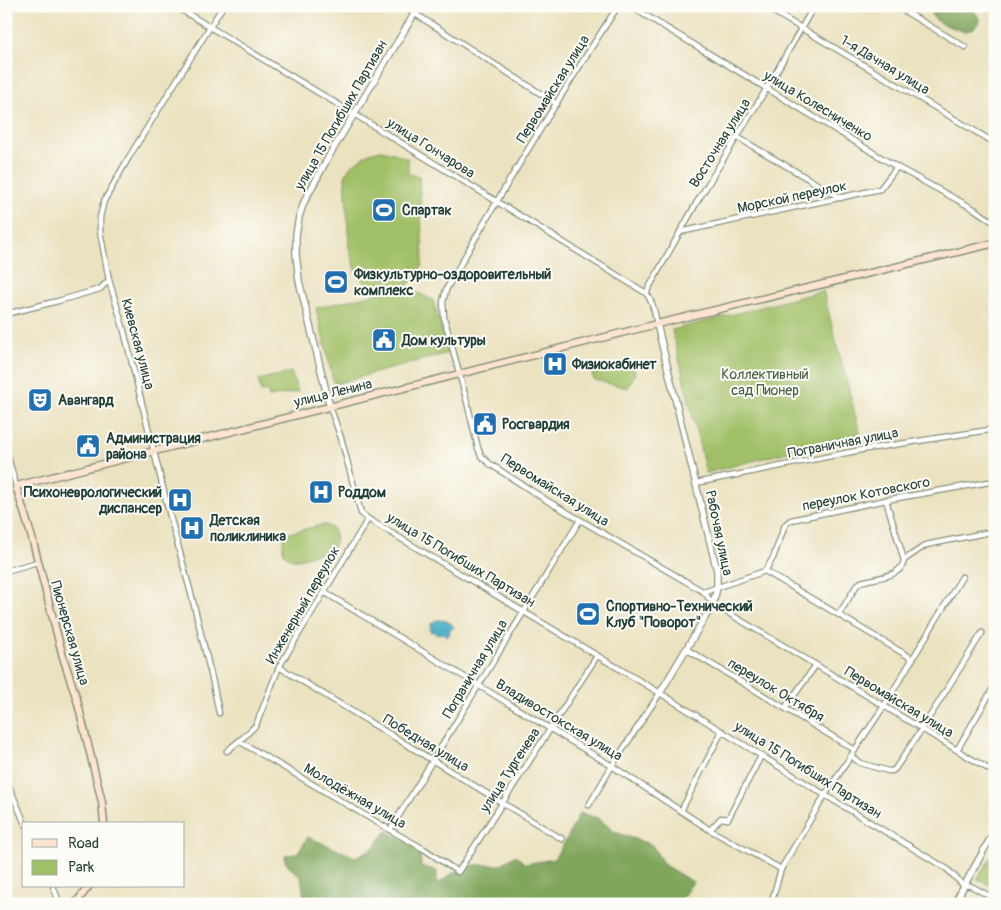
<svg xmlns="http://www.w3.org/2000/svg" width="1001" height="910" font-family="Pangolin,sans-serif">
	<rect width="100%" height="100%" fill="#fdfcf7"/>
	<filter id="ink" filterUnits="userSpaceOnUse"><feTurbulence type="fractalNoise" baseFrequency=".02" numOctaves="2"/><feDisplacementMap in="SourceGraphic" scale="10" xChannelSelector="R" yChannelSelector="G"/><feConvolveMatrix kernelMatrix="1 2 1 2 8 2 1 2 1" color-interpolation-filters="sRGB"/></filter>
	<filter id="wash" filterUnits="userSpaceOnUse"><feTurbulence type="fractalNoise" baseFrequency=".0096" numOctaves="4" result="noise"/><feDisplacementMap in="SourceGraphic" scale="20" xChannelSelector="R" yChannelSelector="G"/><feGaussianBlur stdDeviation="1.12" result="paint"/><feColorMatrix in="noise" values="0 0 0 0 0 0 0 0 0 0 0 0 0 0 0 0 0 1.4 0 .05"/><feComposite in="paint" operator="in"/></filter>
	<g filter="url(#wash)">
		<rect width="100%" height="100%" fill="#ebe2c0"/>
		<g fill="#a1bf66" stroke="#607e4d">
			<polygon points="381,150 391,152 408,159 408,174 419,176 423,258 422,265 418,274 409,284 397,288 389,289 380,289 366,284 357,274 349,248 345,177 349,168 360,159 369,153"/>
			<polygon points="404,287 433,300 448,353 334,384 316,308"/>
			<polygon points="823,291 860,433 706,473 672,330"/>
			<polygon points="633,363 635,374 628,388 594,380 592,373"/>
			<polygon points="291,372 298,392 269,397 267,391 261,392 258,380"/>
			<path d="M321 525C322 525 327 525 328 526 337 529 338 543 331 549 327 552 320 553 316 554 310 555 303 559 297 559 283 560 281 548 284 537L290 533Z"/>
			<polygon points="995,851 995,888 977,879"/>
		</g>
		<g fill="#80a65b" stroke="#507248">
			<polygon points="933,6 971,6 979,18 979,22 974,28 967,31 962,31 940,23 933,17 931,14"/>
			<polygon points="579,813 598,818 615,832 652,845 664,865 693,882 678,904 305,904 301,877 285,862 285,855 297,854 308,837 355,857 372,849 387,831 420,849 421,866 437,871 437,885 453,873 474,865 500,865 516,855 525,864 554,859 568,837"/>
		</g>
		<path fill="#46acc5" stroke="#32747c" d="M436 620C444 620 449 620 454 627L449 631 450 634 448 636 446 635 444 633 435 634 434 631 430 632 431 624Z"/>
	</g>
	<g filter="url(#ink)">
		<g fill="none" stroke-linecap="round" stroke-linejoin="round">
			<defs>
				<g id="minor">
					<path d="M175 6 354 114 646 293C653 301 655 314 657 324"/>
					<polyline points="403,6 557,104"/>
					<path d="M618 6C558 99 500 193 446 290L443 302 444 317 467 402 478 448 481 456 490 464 546 500 704 592 713 604 816 665 995 773"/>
					<polyline points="630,6 897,167 974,209 995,223"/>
					<polyline points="764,6 995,143"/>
					<polyline points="896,6 965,47"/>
					<polyline points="737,137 841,198"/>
					<polyline points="680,232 880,189 897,167"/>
					<polyline points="646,293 697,202 767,88 814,6"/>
					<polyline points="6,314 58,301 100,289 109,280"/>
					<polyline points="330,407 341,438 361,513 368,519 660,693 825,795 947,869 963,885 971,886 995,899"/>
					<polyline points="6,450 16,486"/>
					<polyline points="696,483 861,450 995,429"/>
					<polyline points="904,560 926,545 995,531"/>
					<polyline points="6,571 37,562"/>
					<polyline points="765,571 773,558 785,525 788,522 791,520 886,500 995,481"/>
					<polyline points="765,571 913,659"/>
					<polyline points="324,592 612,766 710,830 781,869"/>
					<polyline points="704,592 765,571"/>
					<path d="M839 614 857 585 861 582C875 577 902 578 904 560L886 500"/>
					<polyline points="686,649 855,750"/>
					<polyline points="279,667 562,839"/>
					<polyline points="785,708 816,665"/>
					<polyline points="219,713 213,683 193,601 170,516 123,327 109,280 100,231 100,217 104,201 129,157 223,6"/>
					<polyline points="239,741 390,830 424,849 458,872 597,656"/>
					<polyline points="957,750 995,685"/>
					<polyline points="227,751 246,735 256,725 279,667 368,519"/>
					<polyline points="851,756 860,763 888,771 892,771 895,769 922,729 982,633"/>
					<polyline points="6,779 25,824"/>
					<polyline points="589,805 612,766 660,693"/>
					<polyline points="681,811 722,731"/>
					<polyline points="390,830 580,520"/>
					<polyline points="710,830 721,818 728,819 761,756"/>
					<polyline points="53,886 60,904"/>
					<polyline points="771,904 781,869 825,795 884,706 962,577"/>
				</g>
				<g id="tertiary">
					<polyline points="657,324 717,571 717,588 713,604 660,693"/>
					<polyline points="330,407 299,281 296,254 296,235 299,217 304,202 329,156 419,6"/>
					<polyline points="954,904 995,830"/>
				</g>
				<g id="secondary">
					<polyline points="104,824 102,802 77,700 63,657 32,538 16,486 657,324 995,243"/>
					<polyline points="75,904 89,886"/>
				</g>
			</defs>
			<use href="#minor" stroke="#85907a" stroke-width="7"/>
			<use href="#tertiary" stroke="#85907a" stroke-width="8"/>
			<use href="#secondary" stroke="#85907a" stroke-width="9"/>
			<use href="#minor" stroke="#fff" stroke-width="4.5"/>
			<use href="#tertiary" stroke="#fff" stroke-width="5.5"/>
			<use href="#secondary" stroke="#fde4d1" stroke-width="6"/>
		</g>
	</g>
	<defs>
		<symbol id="stadium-square" viewBox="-11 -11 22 22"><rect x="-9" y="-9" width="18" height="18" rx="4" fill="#1f6fb2" stroke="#fdfcf7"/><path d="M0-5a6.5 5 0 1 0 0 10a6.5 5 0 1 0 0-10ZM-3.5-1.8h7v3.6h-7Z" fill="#fff"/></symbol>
		<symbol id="civic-square" viewBox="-11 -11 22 22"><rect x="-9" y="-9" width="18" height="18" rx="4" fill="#1f6fb2" stroke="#fdfcf7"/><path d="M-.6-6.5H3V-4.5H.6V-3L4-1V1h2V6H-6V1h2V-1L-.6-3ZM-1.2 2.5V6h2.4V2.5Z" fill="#fff"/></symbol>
		<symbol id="hospital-square" viewBox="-11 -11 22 22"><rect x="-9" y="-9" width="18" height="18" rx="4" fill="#1f6fb2" stroke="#fdfcf7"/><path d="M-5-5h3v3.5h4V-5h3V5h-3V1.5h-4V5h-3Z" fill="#fff"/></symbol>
		<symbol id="theatre-square" viewBox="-11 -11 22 22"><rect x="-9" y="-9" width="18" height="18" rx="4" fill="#1f6fb2" stroke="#fdfcf7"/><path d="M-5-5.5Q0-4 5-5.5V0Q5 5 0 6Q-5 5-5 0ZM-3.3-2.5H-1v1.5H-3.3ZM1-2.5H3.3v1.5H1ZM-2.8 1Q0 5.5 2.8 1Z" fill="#fff"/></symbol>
	</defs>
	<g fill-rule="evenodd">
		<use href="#stadium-square" x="370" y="196" width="28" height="28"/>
		<use href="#stadium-square" x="322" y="268" width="28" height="28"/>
		<use href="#civic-square" x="370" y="326" width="28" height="28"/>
		<use href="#hospital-square" x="541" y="350" width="28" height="28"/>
		<use href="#theatre-square" x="26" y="386" width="28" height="28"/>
		<use href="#civic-square" x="471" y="410" width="28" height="28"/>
		<use href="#civic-square" x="74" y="432" width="28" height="28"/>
		<use href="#hospital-square" x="307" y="478" width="28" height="28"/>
		<use href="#hospital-square" x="166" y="486" width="28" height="28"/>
		<use href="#hospital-square" x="178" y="514" width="28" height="28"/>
		<use href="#stadium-square" x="574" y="600" width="28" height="28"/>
	</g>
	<g text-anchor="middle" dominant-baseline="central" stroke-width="4" stroke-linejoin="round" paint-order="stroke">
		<g font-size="14" fill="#1f3d34" stroke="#fdfcf7">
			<text transform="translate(885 65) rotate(31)">1-я Дачная улица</text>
			<text transform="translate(553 89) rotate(-58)">Первомайская улица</text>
			<text transform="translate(818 106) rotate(31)">улица Колесниченко</text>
			<text transform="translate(341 115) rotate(-60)">улица 15 Погибших Партизан</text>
			<text transform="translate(720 143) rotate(-58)">Восточная улица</text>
			<text transform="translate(431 148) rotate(32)">улица Гончарова</text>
			<text transform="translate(792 197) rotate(-12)">Морской переулок</text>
			<text transform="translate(138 344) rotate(75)">Киевская улица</text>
			<text transform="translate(333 393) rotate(-14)">улица Ленина</text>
			<text transform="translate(843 443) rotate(-11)">Пограничная улица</text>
			<text transform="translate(555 490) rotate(32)">Первомайская улица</text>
			<text transform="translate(866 494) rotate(-11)">переулок Котовского</text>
			<text transform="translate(719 533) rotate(78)">Рабочая улица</text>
			<text transform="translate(461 560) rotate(31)">улица 15 Погибших Партизан</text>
			<text transform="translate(303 605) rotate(-60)">Инженерный переулок</text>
			<text transform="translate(70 633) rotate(74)">Пионерская улица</text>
			<text transform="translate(475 669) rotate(-59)">Пограничная улица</text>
			<text transform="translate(776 690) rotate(31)">переулок Октября</text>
			<text transform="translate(899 702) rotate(31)">Первомайская улица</text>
			<text transform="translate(559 720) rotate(31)">Владивостокская улица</text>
			<text transform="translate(426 743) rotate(31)">Победная улица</text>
			<text transform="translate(510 770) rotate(-57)">улица Тургенева</text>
			<text transform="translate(808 770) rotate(32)">улица 15 Погибших Партизан</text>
			<text transform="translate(355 796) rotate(30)">Молодёжная улица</text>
		</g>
		<g font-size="14" font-weight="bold" fill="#1f3d34" stroke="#fdfcf7" text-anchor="start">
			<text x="402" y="210">Спартак</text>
			<text x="354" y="274">Физкультурно-оздоровительный<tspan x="354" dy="16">комплекс</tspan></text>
			<text x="402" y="340">Дом культуры</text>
			<text x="572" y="364">Физиокабинет</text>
			<text x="58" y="400">Авангард</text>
			<text x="502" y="424">Росгвардия</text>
			<text x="106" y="438">Администрация<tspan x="106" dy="16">района</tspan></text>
			<text x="162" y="492" text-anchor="end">Психоневрологический<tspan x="162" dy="16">диспансер</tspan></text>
			<text x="338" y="492">Роддом</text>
			<text x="210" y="520">Детская<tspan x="210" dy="16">поликлиника</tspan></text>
			<text x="606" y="606">Спортивно-Технический<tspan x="606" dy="16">Клуб "Поворот"</tspan></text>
		</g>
		<g font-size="14" fill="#405e40" stroke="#fdfcf7">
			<text x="765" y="374">Коллективный<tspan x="765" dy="16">сад Пионер</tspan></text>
		</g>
	</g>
	<rect width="1001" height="910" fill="none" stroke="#fdfcf7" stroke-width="25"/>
	<rect x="22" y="822" width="162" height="65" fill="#fdfcf7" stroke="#a4b0a9"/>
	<rect x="32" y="839" width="25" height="8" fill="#fde4d1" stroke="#a4b0a9"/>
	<text x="68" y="848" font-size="15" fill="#1f3d34">Road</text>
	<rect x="32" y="860" width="25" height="15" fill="#a1bf66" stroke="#a4b0a9"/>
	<text x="68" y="872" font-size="15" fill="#1f3d34">Park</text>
</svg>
